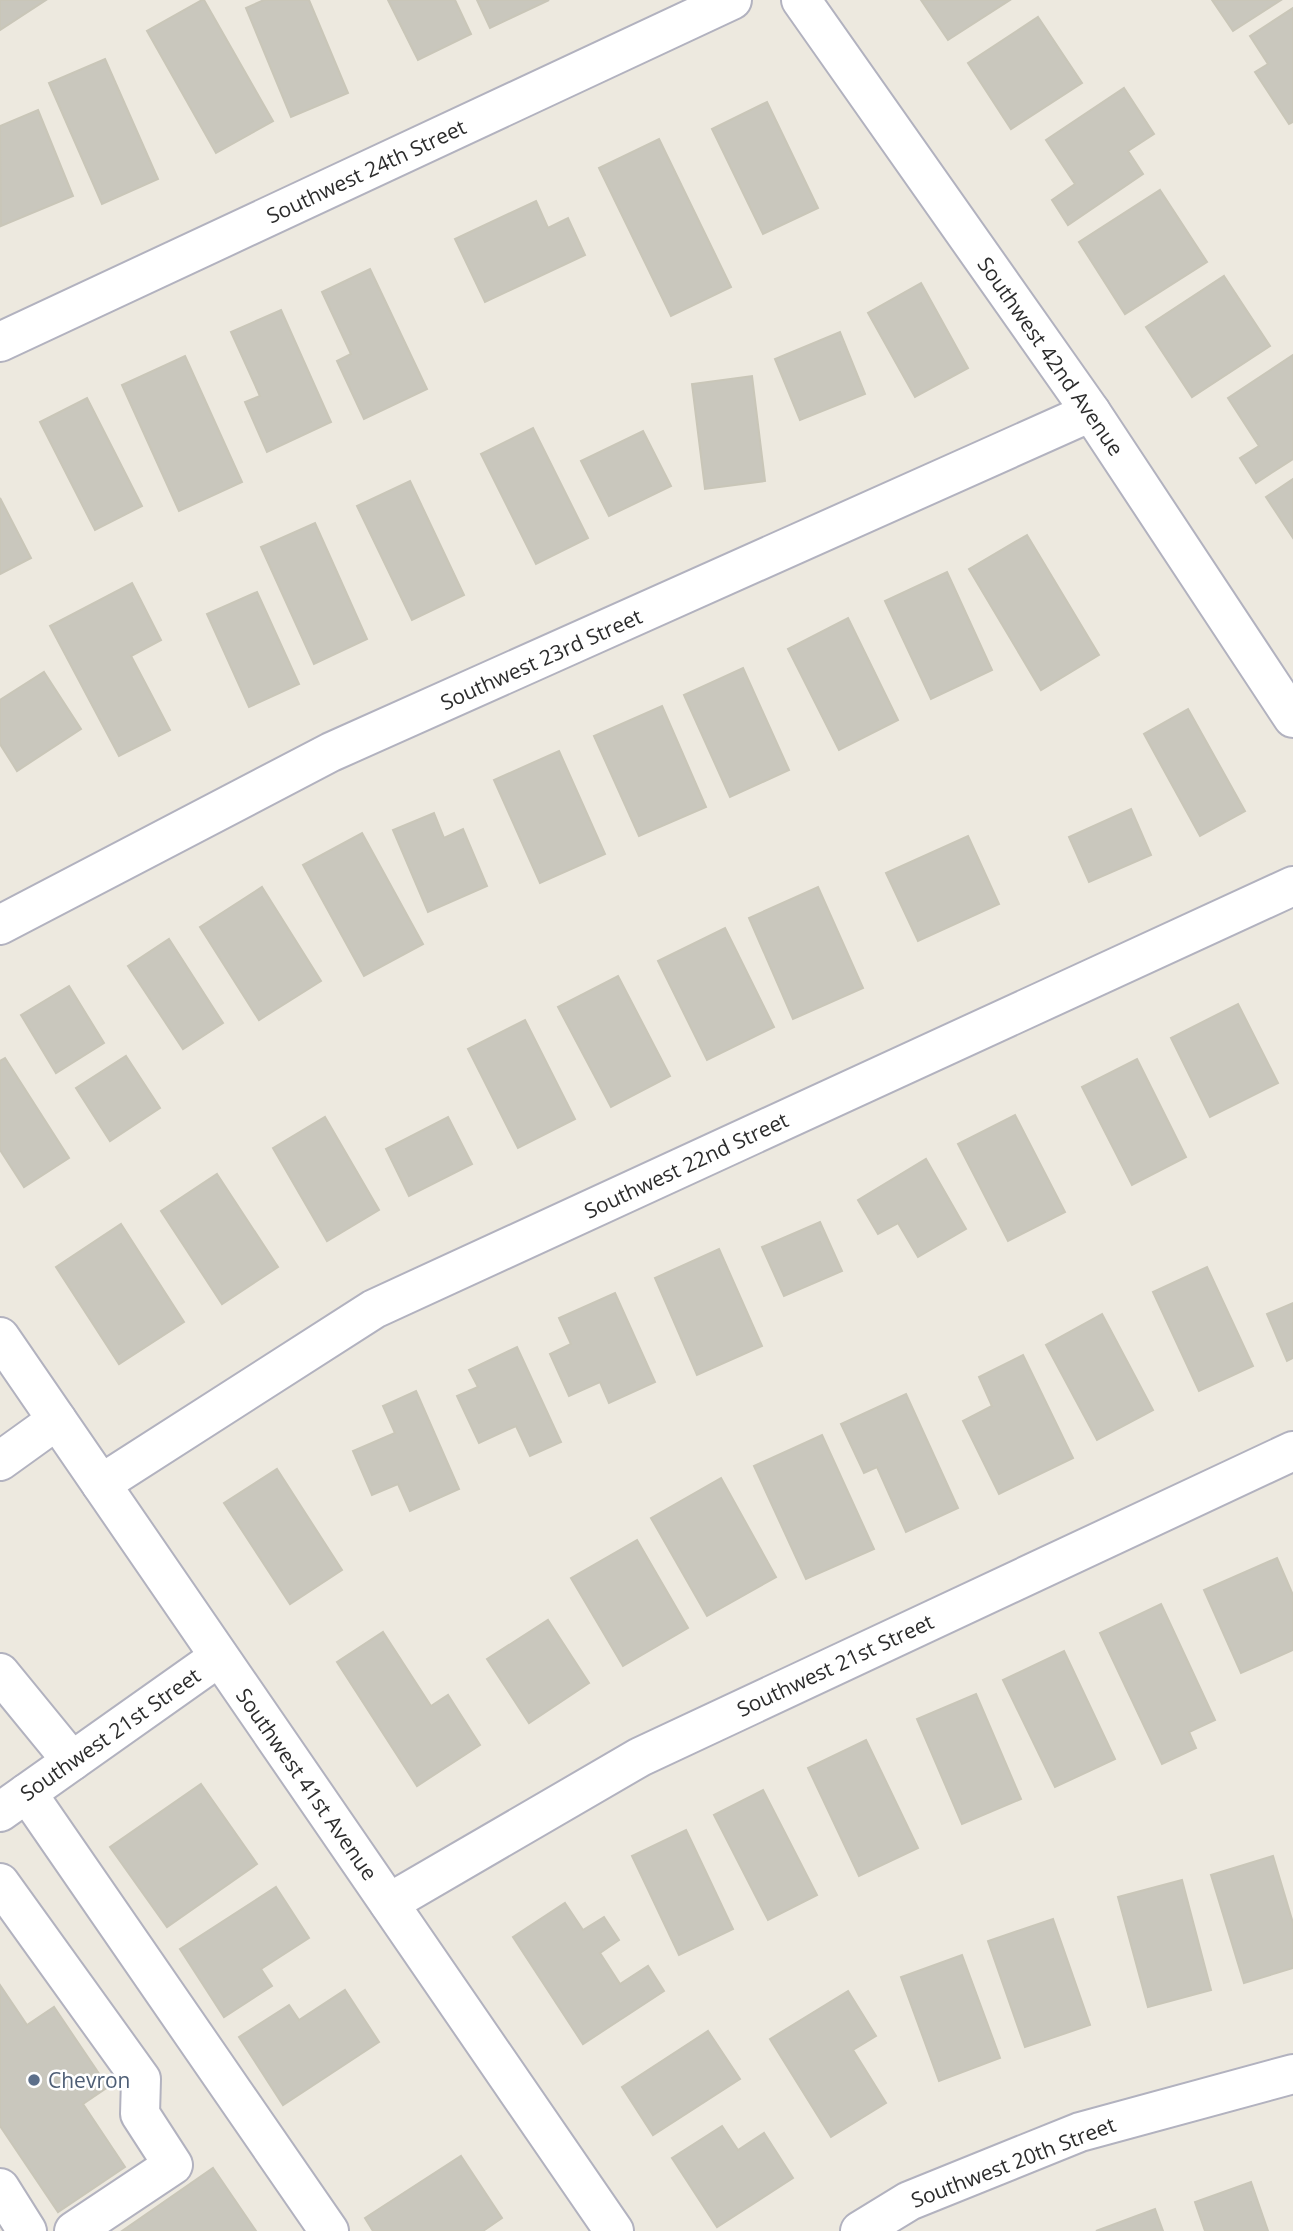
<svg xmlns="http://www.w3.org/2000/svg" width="1293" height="2231" font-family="'Open Sans',sans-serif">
	<rect width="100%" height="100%" fill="#ede9df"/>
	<g fill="#c9c7bd" stroke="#c9c6b8" stroke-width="2">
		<polygon points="0,0 46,0 0,30"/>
		<polygon points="202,0 204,0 273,121 216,153 147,31"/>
		<polygon points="264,0 309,0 348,93 291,117 246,8"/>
		<polygon points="388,0 455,0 471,34 418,60"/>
		<polygon points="477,0 549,0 490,28"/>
		<polygon points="921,0 1010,0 948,40"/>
		<polygon points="1212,0 1281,0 1233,31"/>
		<polygon points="1293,8 1293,122 1289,124 1255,72 1268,64 1250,36"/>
		<polygon points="1038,17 1082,83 1011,129 968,63"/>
		<polygon points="105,59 158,179 102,204 49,83"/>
		<polygon points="1124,88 1154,134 1128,151 1143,174 1068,225 1052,200 1075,184 1046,140"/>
		<polygon points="767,102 818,208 763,234 712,129"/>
		<polygon points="38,110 73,196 1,226 0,126"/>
		<polygon points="659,139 731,287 671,316 599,168"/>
		<polygon points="1160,190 1207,262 1125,314 1079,242"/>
		<polygon points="536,201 548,228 568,218 585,255 485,302 455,239"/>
		<polygon points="370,269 427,389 364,419 337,361 351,354 322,292"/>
		<polygon points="1224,276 1270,346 1192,397 1146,327"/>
		<polygon points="921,283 968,368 915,397 868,313"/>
		<polygon points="281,310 331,422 267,452 245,402 260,396 231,332"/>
		<polygon points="840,332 865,394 800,420 775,359"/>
		<polygon points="1293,355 1293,459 1256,483 1240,458 1259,446 1228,398"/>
		<polygon points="185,356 242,482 179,511 122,385"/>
		<polygon points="752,376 765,481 705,489 692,384"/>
		<polygon points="87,398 142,506 95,530 40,422"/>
		<polygon points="533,428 588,538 536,564 481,454"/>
		<polygon points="643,431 671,486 609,516 581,461"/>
		<polygon points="1293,479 1293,538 1266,497"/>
		<polygon points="410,481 464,595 412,620 357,506"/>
		<polygon points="0,498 31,558 0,574"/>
		<polygon points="315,523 367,639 314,664 261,547"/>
		<polygon points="1027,535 1099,655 1041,690 969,569"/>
		<polygon points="947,572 992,670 931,699 885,601"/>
		<polygon points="132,583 161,640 131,656 170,730 119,756 50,626"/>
		<polygon points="257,592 299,684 249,707 207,614"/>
		<polygon points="848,618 898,720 839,750 788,649"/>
		<polygon points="743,668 789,770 730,797 684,695"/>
		<polygon points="44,672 81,729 17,771 0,744 0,700"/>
		<polygon points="662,706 706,807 639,836 594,736"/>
		<polygon points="1188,709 1245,811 1200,836 1144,734"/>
		<polygon points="559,751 605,854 540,883 494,780"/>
		<polygon points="1131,809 1151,855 1089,882 1069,837"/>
		<polygon points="434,813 444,838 463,829 487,886 428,912 393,830"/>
		<polygon points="362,833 423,944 364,976 303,865"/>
		<polygon points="968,836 999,904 918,941 886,873"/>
		<polygon points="262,887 321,981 259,1020 200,927"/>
		<polygon points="818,887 863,988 793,1019 749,918"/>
		<polygon points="725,928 774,1027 707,1060 658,961"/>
		<polygon points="169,939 223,1023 183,1049 128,966"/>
		<polygon points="618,976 670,1076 611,1107 558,1007"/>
		<polygon points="69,986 104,1043 56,1073 21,1015"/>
		<polygon points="1238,1004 1278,1083 1210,1117 1171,1038"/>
		<polygon points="525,1020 575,1119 518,1148 468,1049"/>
		<polygon points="126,1056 160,1108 110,1141 76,1088"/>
		<polygon points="5,1058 69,1158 24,1187 0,1150 0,1061"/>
		<polygon points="1137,1059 1186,1157 1132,1185 1082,1087"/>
		<polygon points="1015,1115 1065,1212 1008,1241 958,1144"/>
		<polygon points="325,1117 379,1210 327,1241 273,1148"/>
		<polygon points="448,1117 472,1164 409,1196 386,1149"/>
		<polygon points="926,1159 966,1229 918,1257 898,1223 878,1234 858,1200"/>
		<polygon points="217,1174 278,1267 222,1304 161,1211"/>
		<polygon points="820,1222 842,1271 784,1296 762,1247"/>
		<polygon points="121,1224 184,1322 119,1364 56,1267"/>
		<polygon points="719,1249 762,1346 697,1375 655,1278"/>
		<polygon points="1207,1267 1253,1366 1199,1391 1153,1292"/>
		<polygon points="615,1293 655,1382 609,1403 600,1382 569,1396 550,1354 571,1344 559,1318"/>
		<polygon points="1293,1303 1293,1358 1287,1361 1267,1314"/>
		<polygon points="1102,1314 1153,1410 1097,1440 1046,1345"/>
		<polygon points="517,1347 561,1442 530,1456 516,1426 479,1443 457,1396 478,1387 469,1370"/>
		<polygon points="1023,1355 1073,1458 999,1494 963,1421 992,1406 979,1377"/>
		<polygon points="416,1391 459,1489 410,1511 398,1484 372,1495 353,1451 395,1433 383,1406"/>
		<polygon points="906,1394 958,1508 906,1532 877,1467 864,1473 841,1424"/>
		<polygon points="822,1435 874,1549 806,1579 754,1466"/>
		<polygon points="277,1469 342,1570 290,1604 224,1503"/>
		<polygon points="721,1478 776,1577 707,1616 651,1518"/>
		<polygon points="637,1540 688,1628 623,1666 571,1578"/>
		<polygon points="1277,1558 1293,1595 1293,1650 1241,1673 1204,1590"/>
		<polygon points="1161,1604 1215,1720 1189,1732 1196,1748 1162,1764 1100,1633"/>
		<polygon points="548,1620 589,1683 529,1723 487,1659"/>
		<polygon points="383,1632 431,1706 448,1695 480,1745 417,1786 337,1662"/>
		<polygon points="1064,1651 1115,1759 1055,1787 1003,1680"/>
		<polygon points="976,1694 1021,1799 962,1824 917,1719"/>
		<polygon points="866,1740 918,1848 859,1876 808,1768"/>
		<polygon points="201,1784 257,1864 167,1927 110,1847"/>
		<polygon points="763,1790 817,1895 768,1920 714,1815"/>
		<polygon points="686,1830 733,1929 679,1955 632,1856"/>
		<polygon points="1273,1856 1293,1923 1293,1968 1244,1983 1211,1875"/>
		<polygon points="1182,1880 1211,1990 1148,2007 1118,1897"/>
		<polygon points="276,1887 309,1938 261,1969 272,1986 224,2017 180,1949"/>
		<polygon points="565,1903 583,1930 604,1917 619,1940 600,1953 620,1984 648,1966 664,1991 583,2044 513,1937"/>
		<polygon points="1053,1919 1090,2025 1025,2047 988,1941"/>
		<polygon points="962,1955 1000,2058 939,2081 901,1977"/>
		<polygon points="0,1985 27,2025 54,2007 108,2087 83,2104 125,2167 58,2212 0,2126"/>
		<polygon points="345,1990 379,2042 283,2105 239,2037 289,2005 299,2020"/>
		<polygon points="848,1991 876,2036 853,2050 886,2103 831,2137 770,2039"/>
		<polygon points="708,2031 740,2079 653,2135 622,2087"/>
		<polygon points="722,2126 738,2150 764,2133 793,2178 717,2227 672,2158"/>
		<polygon points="461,2156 502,2218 483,2231 373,2231 365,2218"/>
		<polygon points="213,2168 256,2231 122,2231"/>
		<polygon points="1251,2182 1268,2231 1205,2231 1195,2202"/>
		<polygon points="1155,2209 1163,2231 1096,2231"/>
	</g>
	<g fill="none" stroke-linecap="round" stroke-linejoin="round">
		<defs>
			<g id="minor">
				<polyline points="801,0 1091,412 1293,718"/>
				<polyline points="0,342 732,0"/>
				<polyline points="0,925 331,752 1091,412"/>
				<polyline points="0,1337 614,2231"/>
				<polyline points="0,1461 57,1420"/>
				<polyline points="101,1484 374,1309 1293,886"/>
				<polyline points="0,1673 72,1761"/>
				<polyline points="27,1793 329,2231"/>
				<polyline points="0,1812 219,1657"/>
				<polyline points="0,1883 141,2079 140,2114 173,2165 74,2231"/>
				<polyline points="389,1903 640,1757 1293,1451"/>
				<polyline points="0,2188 27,2231"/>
				<polyline points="860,2231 909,2201 1080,2132 1293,2074"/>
			</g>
		</defs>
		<use href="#minor" stroke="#b2b2bf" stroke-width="42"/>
		<use href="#minor" stroke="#fff" stroke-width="38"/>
	</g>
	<circle fill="#5c6f8a" stroke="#fff" stroke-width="2.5" cx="34" cy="2080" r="7"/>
	<g text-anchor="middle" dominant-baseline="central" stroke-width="5" stroke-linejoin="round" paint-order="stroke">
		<g font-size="21" fill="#2c2c2c" stroke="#fff">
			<text transform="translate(366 171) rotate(-25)">Southwest 24th Street</text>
			<text transform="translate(1051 356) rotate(55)">Southwest 42nd Avenue</text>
			<text transform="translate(541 659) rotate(-24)">Southwest 23rd Street</text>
			<text transform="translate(686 1165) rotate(-25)">Southwest 22nd Street</text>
			<text transform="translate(835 1665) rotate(-25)">Southwest 21st Street</text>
			<text transform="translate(110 1734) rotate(-35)">Southwest 21st Street</text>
			<text transform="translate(307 1784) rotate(55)">Southwest 41st Avenue</text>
			<text transform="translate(1013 2162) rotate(-21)">Southwest 20th Street</text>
		</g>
		<g font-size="21" fill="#4e5e75" stroke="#fff" text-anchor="start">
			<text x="48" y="2080">Chevron</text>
		</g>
	</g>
</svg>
